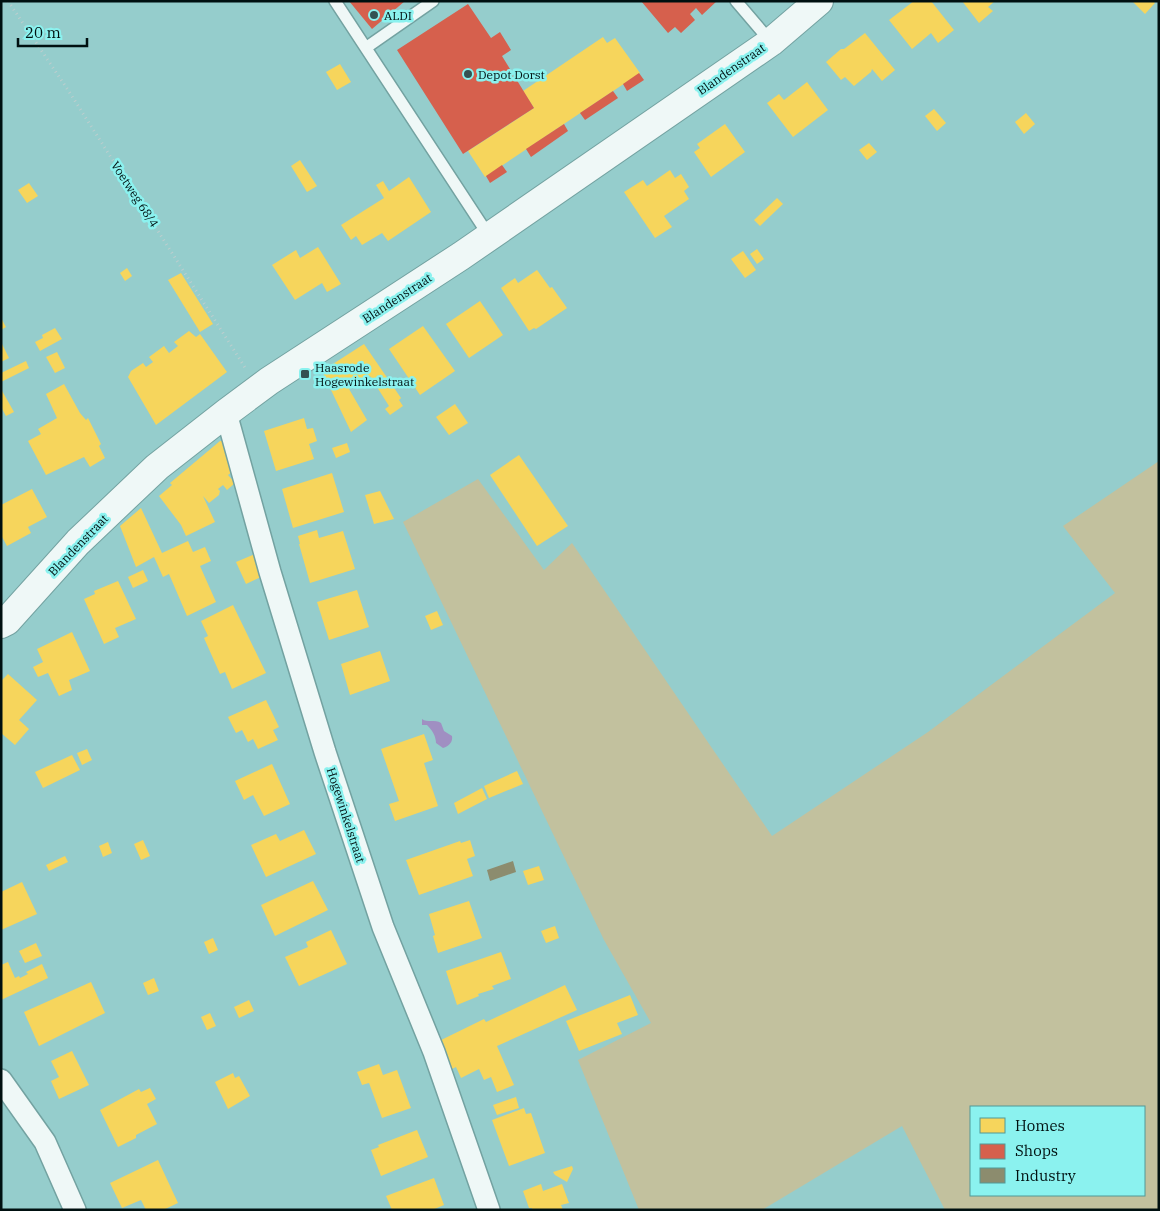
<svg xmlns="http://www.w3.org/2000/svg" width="1160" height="1211" font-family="'IBM Plex Serif',serif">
	<rect width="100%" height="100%" fill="#95cdcc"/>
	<path fill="#c2c19e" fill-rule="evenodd" d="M1159 461V1210H945L902 1126 762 1210H639L578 1060 651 1023 604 940 403 522 478 479 544 570 572 543 772 836 928 732 1115 593 1063 526ZM971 1107H1144V1195H971Z"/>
	<path fill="#a08fc2" d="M422 719C427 723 435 719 441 723L444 731 452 736C453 742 449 746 443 748L436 743C436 736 432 730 427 725H422Z"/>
	<g fill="#f6d55c">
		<polygon points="914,1 931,1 954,30 938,43 931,33 912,49 889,20"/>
		<polygon points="962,1 995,1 988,7 993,11 979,23"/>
		<polygon points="1132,1 1153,1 1155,3 1145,14"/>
		<polygon points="865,33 895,70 882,81 872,69 871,72 854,86 845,77 841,80 826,62 841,49 844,49"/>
		<polygon points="603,37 607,43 615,38 640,73 485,177 468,151 534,108 523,91"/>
		<polygon points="340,64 351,82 337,90 326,72"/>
		<polygon points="807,82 828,110 793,137 767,103 779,94 784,100"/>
		<polygon points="934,109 946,123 937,131 925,116"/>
		<polygon points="1026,113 1035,124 1024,134 1015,122"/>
		<polygon points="725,124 745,152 711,177 694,152 700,148 697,144"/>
		<polygon points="869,143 877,152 867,160 859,150"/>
		<polygon points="300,160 317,186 307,192 291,166"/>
		<polygon points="670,170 675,178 681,174 689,187 684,191 689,199 664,216 672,227 655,238 624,192 643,180 647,186"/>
		<polygon points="409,177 431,212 388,241 382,233 362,245 356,236 351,240 341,225 384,198 376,185 383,181 389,191"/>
		<polygon points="29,183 38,196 27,203 18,190"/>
		<polygon points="777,198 783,204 760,226 754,220"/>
		<polygon points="318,247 341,284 327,292 322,283 295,300 272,265 296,250 300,258"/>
		<polygon points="757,249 764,259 757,264 750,254"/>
		<polygon points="743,251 756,270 745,278 731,259"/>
		<polygon points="127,268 132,276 125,281 120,273"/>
		<polygon points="537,270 550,288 552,287 567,308 536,329 534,328 529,331 501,288 515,278 518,283"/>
		<polygon points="181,273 213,324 200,332 168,280"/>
		<polygon points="480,301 503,335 469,358 446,324"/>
		<polygon points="1,318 6,327 1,330"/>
		<polygon points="423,326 455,371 420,395 389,349"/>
		<polygon points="55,328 62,339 40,351 35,342 43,338 42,335"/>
		<polygon points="189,331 196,337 200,334 227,372 156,425 128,377 131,371 143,363 146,367 153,362 149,357 164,346 169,353 178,346 174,342"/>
		<polygon points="1,342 9,358 1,362"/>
		<polygon points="364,344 401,398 399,400 403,406 390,415 385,409 389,406 370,376 349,389 367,420 351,432 322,371"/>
		<polygon points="57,352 65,368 55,373 46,357"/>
		<polygon points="26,361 29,368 1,382 1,373"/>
		<polygon points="64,384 80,413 86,420 88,418 101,444 99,446 105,458 90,467 84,457 46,475 28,441 41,434 38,429 57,418 46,394"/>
		<polygon points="1,389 14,412 6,416 1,407"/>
		<polygon points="455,404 468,423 449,435 436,417"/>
		<polygon points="304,418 307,429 313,428 317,441 309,444 314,459 276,471 264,431"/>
		<polygon points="220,441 222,441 232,472 228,475 235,483 227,490 223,485 218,489 220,491 219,495 209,503 203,496 215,522 186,536 181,525 159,496 172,485 170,483"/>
		<polygon points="347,443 350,452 336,458 332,448"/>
		<polygon points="519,455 568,526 537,546 490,475"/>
		<polygon points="332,473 344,512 293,528 282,489"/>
		<polygon points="32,489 47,517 28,527 31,533 7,546 1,535 1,505"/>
		<polygon points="380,491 394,519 374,524 365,495"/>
		<polygon points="141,508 162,553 188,541 193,552 205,547 211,561 200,566 216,602 187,616 169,574 163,577 154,557 136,567 120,526"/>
		<polygon points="317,530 319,538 343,531 355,569 310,583 299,544 300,544 298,536"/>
		<polygon points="255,554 263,576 246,584 236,562"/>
		<polygon points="143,570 148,581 133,588 128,577"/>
		<polygon points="118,581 136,619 115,628 119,637 104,644 84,599 95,594 94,591"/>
		<polygon points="357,590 369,627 329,640 317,602"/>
		<polygon points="233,605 266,673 232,689 225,672 220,674 204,638 208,636 201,621"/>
		<polygon points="437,611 443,625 431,630 425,616"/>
		<polygon points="72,632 90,671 69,680 72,690 59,696 48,673 38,677 33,667 43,662 37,649"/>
		<polygon points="380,651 390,681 350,695 341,664"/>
		<polygon points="8,674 37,700 19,720 29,729 15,745 1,733 1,681"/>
		<polygon points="266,700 279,727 273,730 278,740 258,749 253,739 248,742 242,730 236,733 228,717"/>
		<polygon points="424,734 433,760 424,763 438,806 395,821 389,804 399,801 381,749"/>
		<polygon points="87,749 92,760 82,765 77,753"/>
		<polygon points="72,755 80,770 43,788 35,772"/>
		<polygon points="272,764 290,804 264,816 253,795 244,800 235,781"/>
		<polygon points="517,771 523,784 489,798 484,786"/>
		<polygon points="482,788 487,799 458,814 454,803"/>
		<polygon points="304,830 316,854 266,877 251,845 276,834 280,841"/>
		<polygon points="143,840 150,856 141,860 134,844"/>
		<polygon points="470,840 475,856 467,859 473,876 419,895 406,860 460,841 461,843"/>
		<polygon points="108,842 112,853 103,857 99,846"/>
		<polygon points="65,856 68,862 49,871 46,865"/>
		<polygon points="539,866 544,880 528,885 523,871"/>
		<polygon points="313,881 328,910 275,936 261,905"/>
		<polygon points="22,882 37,914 1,930 1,892"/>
		<polygon points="469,901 482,938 438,953 433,936 435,935 429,914"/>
		<polygon points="555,926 559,938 546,943 541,931"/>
		<polygon points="331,930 347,964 299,986 285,957 308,947 306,942"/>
		<polygon points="213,938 218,950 209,954 204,942"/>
		<polygon points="36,943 42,956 25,963 19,951"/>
		<polygon points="501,952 511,979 492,986 494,989 478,994 479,996 457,1005 446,971"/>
		<polygon points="8,962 15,978 19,976 20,978 28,974 26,972 42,964 48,978 1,1000 1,965"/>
		<polygon points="154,978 159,991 148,995 143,983"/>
		<polygon points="91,982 105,1013 39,1046 24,1012"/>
		<polygon points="565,985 577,1010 497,1046 514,1085 497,1092 491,1077 484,1080 479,1069 461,1078 456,1067 446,1072 435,1043 484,1019 486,1022"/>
		<polygon points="630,995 638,1015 617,1023 622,1034 579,1051 566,1021"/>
		<polygon points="249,1000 254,1011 239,1018 234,1007"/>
		<polygon points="210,1013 216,1026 207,1030 201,1017"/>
		<polygon points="72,1051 89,1085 59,1099 51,1081 59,1077 51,1061"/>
		<polygon points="379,1064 383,1075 397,1070 411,1108 382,1118 369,1083 362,1085 357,1072"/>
		<polygon points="233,1073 235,1078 239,1076 250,1096 228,1109 215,1082"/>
		<polygon points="150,1088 156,1099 147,1104 157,1124 136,1135 136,1138 118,1147 100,1110 139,1089 141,1092"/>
		<polygon points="516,1097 519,1108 497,1115 493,1105"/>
		<polygon points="524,1108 526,1114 531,1113 545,1153 509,1166 492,1120"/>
		<polygon points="417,1130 428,1157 381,1176 371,1150 379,1147 378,1145"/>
		<polygon points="158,1160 178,1203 163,1210 146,1210 141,1200 122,1208 110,1183"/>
		<polygon points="572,1166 573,1169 567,1182 555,1175 553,1172"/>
		<polygon points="434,1178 444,1205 432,1210 392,1210 386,1196"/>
		<polygon points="541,1184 543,1191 562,1184 569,1203 561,1205 563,1210 532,1210 532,1208 529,1208 523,1191"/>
	</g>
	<g fill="#d6604d">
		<polygon points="349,1 405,1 372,29"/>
		<polygon points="641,1 717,1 702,15 696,8 690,14 695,20 681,33 675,27 668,33"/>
		<polygon points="468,4 491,38 500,32 511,50 502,56 534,108 463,154 397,50"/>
		<polygon points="639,73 644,80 627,91 623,84"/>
		<polygon points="613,91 618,98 585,120 580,113"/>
		<polygon points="564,124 568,131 531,157 526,149"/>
		<polygon points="502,165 507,172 490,183 486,176"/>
	</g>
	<polygon fill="#8c8c6e" points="513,861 516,872 490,881 487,870"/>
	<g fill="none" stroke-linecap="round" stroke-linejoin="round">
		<defs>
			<g id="lane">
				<polyline points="335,1 489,236"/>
				<polyline points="736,1 771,42"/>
				<polyline points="367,47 433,1"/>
			</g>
			<g id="street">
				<polyline points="226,413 270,572 325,752 383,927 434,1052 489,1210"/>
				<polyline points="1,1080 45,1142 75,1210"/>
			</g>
			<polyline id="secondary" points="1,624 7,621 78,542 157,467 226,413 269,381 461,256 771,42 819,1"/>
		</defs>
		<use href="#lane" stroke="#73a2a1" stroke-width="14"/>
		<use href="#street" stroke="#73a2a1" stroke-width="24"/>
		<use href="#secondary" stroke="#73a2a1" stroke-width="30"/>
		<polyline stroke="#bccece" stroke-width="3" stroke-dasharray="1 4" stroke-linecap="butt" points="8,1 68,90 246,369"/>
		<use href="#lane" stroke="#eff8f7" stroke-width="11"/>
		<use href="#street" stroke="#eff8f7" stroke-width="21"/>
		<use href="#secondary" stroke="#eff8f7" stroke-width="28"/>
	</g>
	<g fill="#345252" stroke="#8bf2ef" stroke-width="2">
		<circle cx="374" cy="15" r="5"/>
		<circle cx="468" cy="74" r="5"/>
		<rect x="300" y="369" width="10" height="10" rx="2.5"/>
	</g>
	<g text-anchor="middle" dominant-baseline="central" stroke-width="5" stroke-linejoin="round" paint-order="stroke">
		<g font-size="12" fill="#001010" stroke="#8bf2ef" text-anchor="start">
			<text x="384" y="15">ALDI</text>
			<text x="478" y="74">Depot Dorst</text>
			<text x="315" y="367">Haasrode<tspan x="315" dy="14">Hogewinkelstraat</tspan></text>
		</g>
		<g font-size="12" fill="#001010" stroke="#8bf2ef">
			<text transform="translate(731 69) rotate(-35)">Blandenstraat</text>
			<text transform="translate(135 194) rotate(57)">Voetweg 68/4</text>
			<text transform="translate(397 298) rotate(-33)">Blandenstraat</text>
			<text transform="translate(78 545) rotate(-46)">Blandenstraat</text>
			<text transform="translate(346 815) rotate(72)">Hogewinkelstraat</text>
		</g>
	</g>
	<rect width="1160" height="1211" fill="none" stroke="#001010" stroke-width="5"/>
	<rect x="970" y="1106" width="175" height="90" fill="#8bf2ef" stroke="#539896"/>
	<rect x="980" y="1118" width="25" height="15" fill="#f6d55c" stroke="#539896"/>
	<text x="1015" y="1131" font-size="15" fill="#001010">Homes</text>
	<rect x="980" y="1144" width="25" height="15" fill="#d6604d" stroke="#539896"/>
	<text x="1015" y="1156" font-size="15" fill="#001010">Shops</text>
	<rect x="980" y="1168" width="25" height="15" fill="#8c8c6e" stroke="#539896"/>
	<text x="1015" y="1181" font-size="15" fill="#001010">Industry</text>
	<path d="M18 38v8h69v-8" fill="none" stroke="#001010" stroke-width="2.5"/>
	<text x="25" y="38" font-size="15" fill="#001010" stroke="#8bf2ef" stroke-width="4" paint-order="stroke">20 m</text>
</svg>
